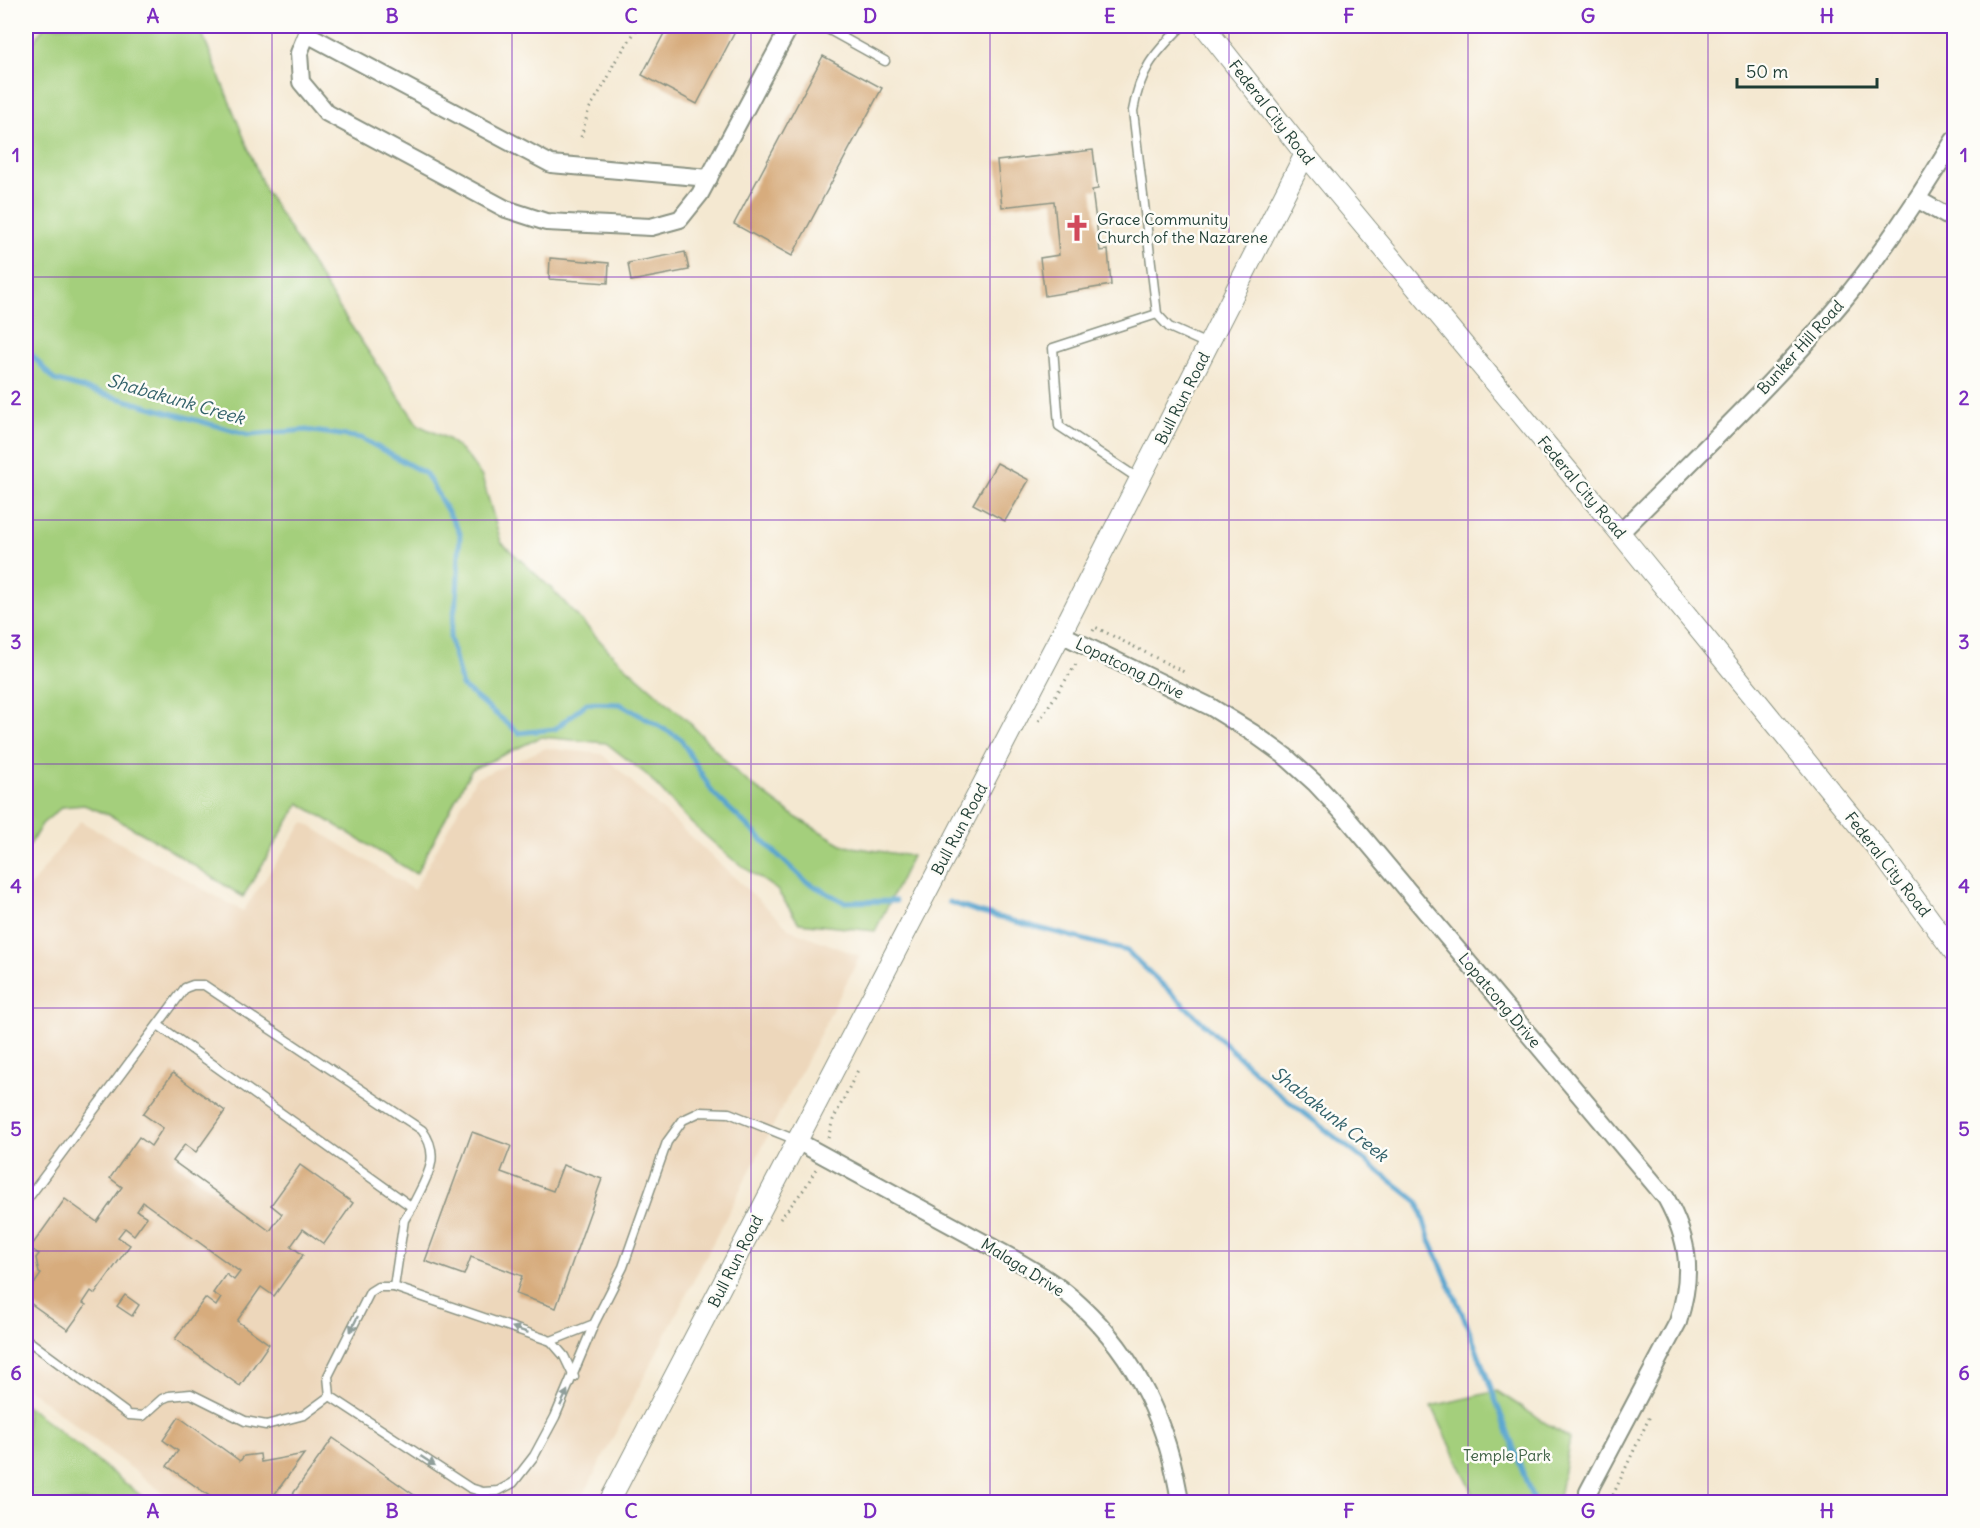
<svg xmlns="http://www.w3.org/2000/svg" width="1980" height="1528" font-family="Delius,sans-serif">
	<rect width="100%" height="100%" fill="#fdfcf7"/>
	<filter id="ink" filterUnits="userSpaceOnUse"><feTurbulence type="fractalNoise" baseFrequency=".0167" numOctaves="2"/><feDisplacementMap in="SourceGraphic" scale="12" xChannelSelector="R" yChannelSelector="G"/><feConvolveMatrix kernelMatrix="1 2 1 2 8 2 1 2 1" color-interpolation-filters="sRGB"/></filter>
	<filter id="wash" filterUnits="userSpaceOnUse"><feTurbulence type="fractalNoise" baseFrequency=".008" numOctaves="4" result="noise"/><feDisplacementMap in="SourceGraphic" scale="24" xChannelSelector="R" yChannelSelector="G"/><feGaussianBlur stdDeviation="1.35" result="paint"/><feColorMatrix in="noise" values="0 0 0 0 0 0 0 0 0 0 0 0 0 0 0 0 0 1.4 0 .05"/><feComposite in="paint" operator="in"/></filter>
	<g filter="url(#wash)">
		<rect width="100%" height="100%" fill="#f4e8d1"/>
		<polygon fill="#edd7bb" points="546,748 602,754 791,930 860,956 580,1502 175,1502 26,1387 26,892 80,821 243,911 304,822 414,890 476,778"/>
		<g fill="#a4cf7b" stroke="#628658" stroke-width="1.5">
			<polygon points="45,26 196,26 200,28 265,190 345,317 418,425 448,439 467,456 482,477 501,542 554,591 614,656 689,722 740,776 797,818 845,846 912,856 875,931 799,923 777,890 732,859 691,823 647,775 606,743 541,737 471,770 416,874 299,803 243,897 156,841 109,815 84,805 62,807 42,824 26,851 26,52"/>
			<polygon points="1497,1391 1570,1439 1558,1502 1477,1502 1432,1406"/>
			<polygon points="26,1405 149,1502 26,1502"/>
		</g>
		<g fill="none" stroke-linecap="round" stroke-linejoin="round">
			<g stroke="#56a4cf" stroke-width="5">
				<polyline points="26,348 54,380 249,435 306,430 361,438 426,474 460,533 457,596 450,637 462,686 519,733 555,729 587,703 620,704 680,738 713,793 805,881 844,902 896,901"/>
				<polyline points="949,902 978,912 1127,951 1272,1088 1418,1202 1429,1238 1468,1327 1534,1502"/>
			</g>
		</g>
		<g id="blocks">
			<g fill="#d7ac7d">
				<polygon points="668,26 738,26 697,104 642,75"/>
				<polygon points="823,56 882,88 792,256 734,224"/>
				<polygon points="1093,150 1098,189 1092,190 1100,251 1108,250 1111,285 1045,296 1040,258 1059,255 1054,201 1002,207 997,161"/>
				<polygon points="685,252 689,270 631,281 628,263"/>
				<polygon points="550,258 609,263 608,283 549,279"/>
				<polygon points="997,463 1029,480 1005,521 973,504"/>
				<polygon points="173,1073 225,1111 196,1152 185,1144 173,1161 270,1231 282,1214 271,1205 300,1165 353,1203 324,1244 303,1229 291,1246 303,1255 274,1296 261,1287 237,1321 269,1344 240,1386 175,1339 205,1298 216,1306 221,1298 213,1293 226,1274 234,1280 240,1272 143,1202 137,1211 147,1217 134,1235 125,1228 118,1237 130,1245 95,1294 91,1291 83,1303 86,1305 68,1330 26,1300 26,1296 41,1274 39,1273 36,1258 39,1254 30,1248 65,1199 97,1222 122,1187 110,1178 139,1137 151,1146 163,1128 143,1114"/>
				<polygon points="472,1132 511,1146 501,1172 553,1191 563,1165 602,1179 556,1308 516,1294 522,1276 471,1257 464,1275 425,1261"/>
				<polygon points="125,1295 139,1305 132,1316 117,1306"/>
				<polygon points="179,1417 240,1461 244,1456 260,1454 261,1462 304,1454 269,1502 218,1502 167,1466 178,1451 163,1440"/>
				<polygon points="333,1438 424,1502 287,1502"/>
			</g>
		</g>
	</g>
	<g filter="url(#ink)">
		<use href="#blocks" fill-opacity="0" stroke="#8a9282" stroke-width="1.5"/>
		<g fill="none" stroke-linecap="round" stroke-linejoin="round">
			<defs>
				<g id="service">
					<polyline points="822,26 885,61"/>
					<path d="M1182 26C1153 55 1140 70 1133 111L1157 314 1169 327 1207 344"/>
					<polyline points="1139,479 1059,426 1053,348 1157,314"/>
					<path d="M26 1201 185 988 193 985H204L422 1130C443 1158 425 1179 412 1207L158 1025"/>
					<polyline points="394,1287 404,1220 412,1207"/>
					<polyline points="594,1324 551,1341 394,1287 378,1287 370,1292 328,1376 330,1396 470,1488 483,1492 498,1491 513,1483 534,1456 555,1417 594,1324 623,1267 667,1142 683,1120 700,1112 729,1113 796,1140"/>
					<polyline points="26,1339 129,1415 143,1416 162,1399 169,1396 191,1394 245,1421 266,1425 304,1415 330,1396"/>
					<polyline points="551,1341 564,1356 574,1377"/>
				</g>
				<g id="minor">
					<polyline points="310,26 299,53 301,82 327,113 506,209 546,222 651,227 680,219 700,194 790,26"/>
					<polyline points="307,34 551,164 709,178"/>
					<polyline points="1917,199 1954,220"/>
					<path d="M1620 533C1695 457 1774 384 1842 302 1884 251 1920 196 1954 140"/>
					<path d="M1061 634 1211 707 1253 733 1285 756 1315 783 1342 812 1666 1198C1690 1242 1693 1274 1678 1322L1588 1492"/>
					<path d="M797 1141 1012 1258C1036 1272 1060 1286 1080 1305 1137 1357 1169 1427 1180 1502"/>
				</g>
				<g id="tertiary">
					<polyline points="1204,26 1305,154 1620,533 1881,853 1954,952"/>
					<polyline points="609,1502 1061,634 1305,154"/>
				</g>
			</defs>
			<use href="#service" stroke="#8a9282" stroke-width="11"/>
			<use href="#minor" stroke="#8a9282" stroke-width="20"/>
			<use href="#tertiary" stroke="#8a9282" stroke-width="22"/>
			<g stroke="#8a9282" stroke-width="3" stroke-dasharray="1.5 4.5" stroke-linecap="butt">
				<polyline points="1953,97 1954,94"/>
				<polyline points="581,137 589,109 607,80 614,63 639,26"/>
				<polyline points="1093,631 1095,627 1184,672"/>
				<polyline points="1039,721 1078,661"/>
				<polyline points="828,1138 833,1120 858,1070"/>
				<polyline points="780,1219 805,1188 816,1169"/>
				<polyline points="1613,1495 1650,1416"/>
			</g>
			<use href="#service" stroke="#fff" stroke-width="8"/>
			<use href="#minor" stroke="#fff" stroke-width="16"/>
			<use href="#tertiary" stroke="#fff" stroke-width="20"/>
		</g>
		<defs><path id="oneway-solid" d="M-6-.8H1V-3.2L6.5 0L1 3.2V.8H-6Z" transform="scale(1.5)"/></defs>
		<g fill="#8f9e9a">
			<use href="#oneway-solid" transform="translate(354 1324) rotate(116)"/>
			<use href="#oneway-solid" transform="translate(520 1330) rotate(-161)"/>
			<use href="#oneway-solid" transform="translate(564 1398) rotate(-65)"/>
			<use href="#oneway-solid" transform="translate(428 1461) rotate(33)"/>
		</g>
	</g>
	<path fill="none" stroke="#7b2cbf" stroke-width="1.5" stroke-opacity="0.55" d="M272 26V1502M512 26V1502M751 26V1502M990 26V1502M1229 26V1502M1468 26V1502M1708 26V1502M26 277H1954M26 520H1954M26 764H1954M26 1008H1954M26 1251H1954"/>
	<defs>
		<symbol id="church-bare" viewBox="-9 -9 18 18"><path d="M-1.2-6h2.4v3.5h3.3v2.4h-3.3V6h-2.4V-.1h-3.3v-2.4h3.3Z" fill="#d1495b" stroke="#fdfcf7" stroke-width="2.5" paint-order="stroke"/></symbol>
	</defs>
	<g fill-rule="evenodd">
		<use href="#church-bare" x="1058" y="209" width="38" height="38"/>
	</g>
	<g text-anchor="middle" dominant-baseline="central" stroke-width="5" stroke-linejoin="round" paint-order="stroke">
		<g font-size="16" fill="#1f3d34" stroke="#fdfcf7">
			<text transform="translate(1272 112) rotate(52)">Federal City Road</text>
			<text transform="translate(1800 347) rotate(-48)">Bunker Hill Road</text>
			<text transform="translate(1182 398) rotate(-63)">Bull Run Road</text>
			<text transform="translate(1582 487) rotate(50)">Federal City Road</text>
			<text transform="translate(1130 668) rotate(26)">Lopatcong Drive</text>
			<text transform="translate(959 829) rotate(-62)">Bull Run Road</text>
			<text transform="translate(1888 864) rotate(52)">Federal City Road</text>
			<text transform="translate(1500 1000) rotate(50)">Lopatcong Drive</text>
			<text transform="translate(735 1261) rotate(-63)">Bull Run Road</text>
			<text transform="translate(1023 1267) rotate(32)">Malaga Drive</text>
		</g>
		<g font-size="16" fill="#1f3d34" stroke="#fdfcf7" text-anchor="start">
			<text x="1097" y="219">Grace Community<tspan x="1097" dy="18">Church of the Nazarene</tspan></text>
		</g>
		<g font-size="16" fill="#406246" stroke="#fdfcf7">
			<text x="1507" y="1455">Temple Park</text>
		</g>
		<g font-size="18" font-style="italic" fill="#32616a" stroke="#fdfcf7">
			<text transform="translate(176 399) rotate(16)">Shabakunk Creek</text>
			<text transform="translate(1330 1114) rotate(38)">Shabakunk Creek</text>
		</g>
	</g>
	<rect width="1980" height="1528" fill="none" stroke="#fdfcf7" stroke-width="66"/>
	<path d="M1737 78v9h140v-9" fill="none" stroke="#1f3d34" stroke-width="3"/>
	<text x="1746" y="78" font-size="18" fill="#1f3d34" stroke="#fdfcf7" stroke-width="4.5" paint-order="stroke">50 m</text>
	<rect x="33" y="33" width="1914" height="1462" fill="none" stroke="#7b2cbf" stroke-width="2"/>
	<g font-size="20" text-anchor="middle" font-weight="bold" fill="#7b2cbf">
		<text x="153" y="23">A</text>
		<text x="392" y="23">B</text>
		<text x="631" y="23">C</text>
		<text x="870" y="23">D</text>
		<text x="1110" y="23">E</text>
		<text x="1349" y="23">F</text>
		<text x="1588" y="23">G</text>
		<text x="1827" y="23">H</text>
		<text x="16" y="162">1</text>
		<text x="1964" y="162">1</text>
		<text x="16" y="405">2</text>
		<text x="1964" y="405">2</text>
		<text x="16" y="649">3</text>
		<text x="1964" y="649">3</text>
		<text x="16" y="893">4</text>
		<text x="1964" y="893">4</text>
		<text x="16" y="1136">5</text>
		<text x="1964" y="1136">5</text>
		<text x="16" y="1380">6</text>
		<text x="1964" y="1380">6</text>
		<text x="153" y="1518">A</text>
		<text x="392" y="1518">B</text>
		<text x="631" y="1518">C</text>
		<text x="870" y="1518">D</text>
		<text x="1110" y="1518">E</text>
		<text x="1349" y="1518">F</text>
		<text x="1588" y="1518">G</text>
		<text x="1827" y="1518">H</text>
	</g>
</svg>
